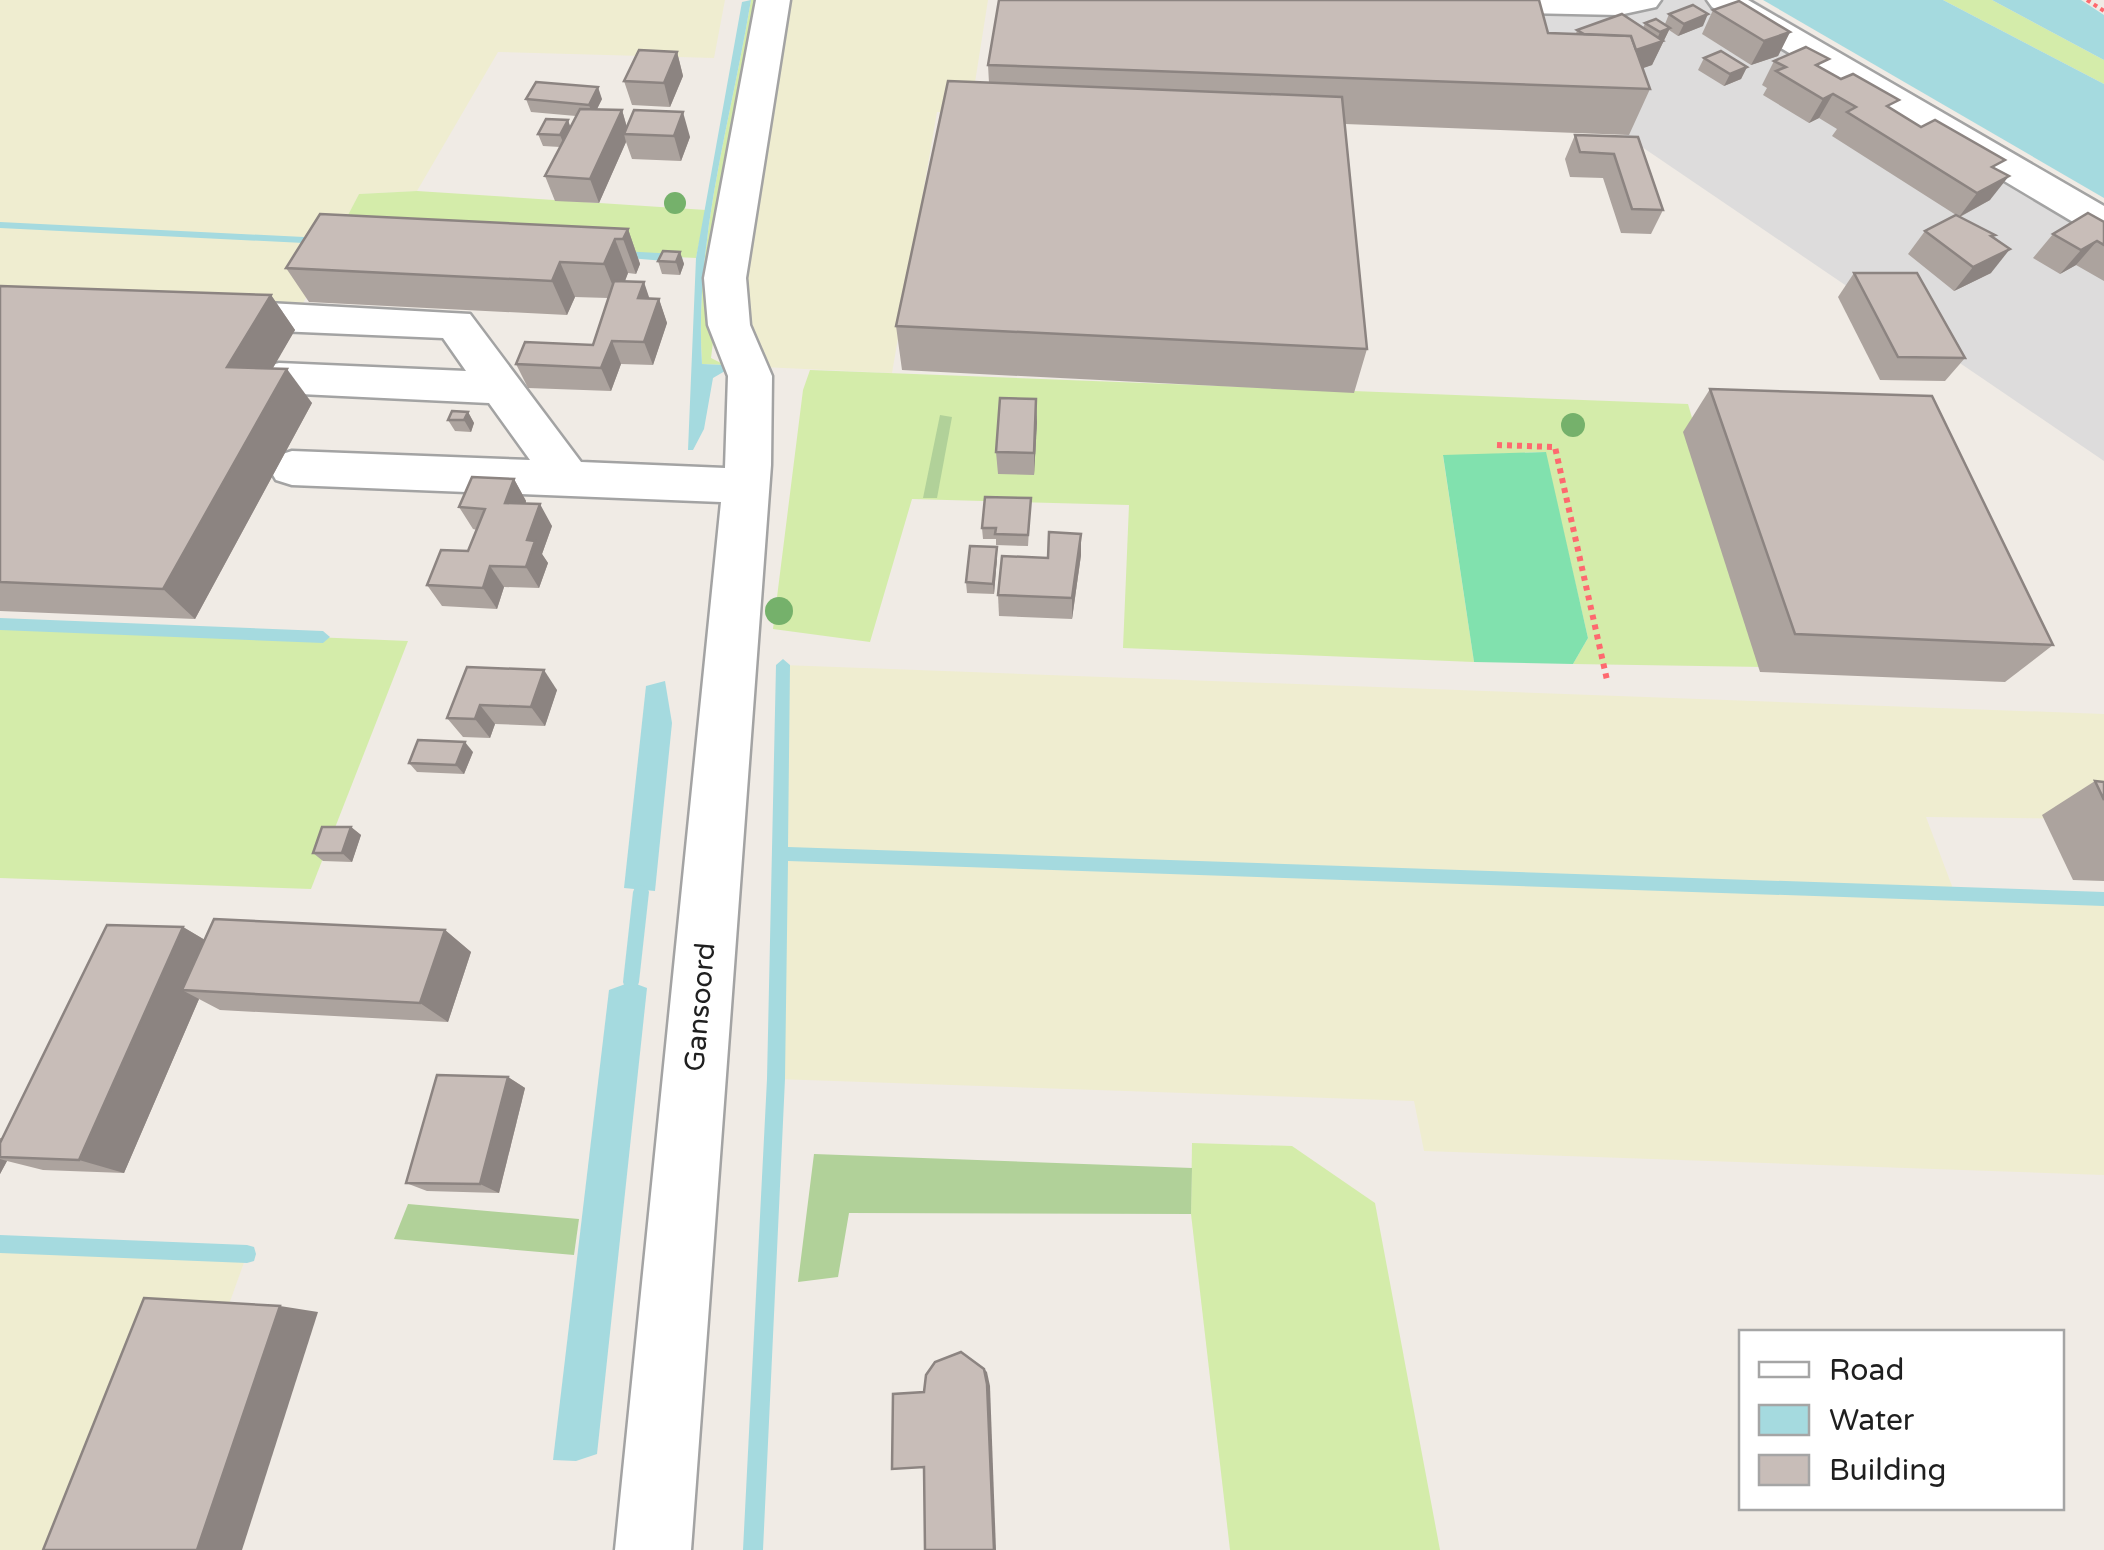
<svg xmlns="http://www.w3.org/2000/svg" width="2104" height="1550" font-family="'Varela Round',sans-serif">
	<rect width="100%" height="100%" fill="#f0ebe5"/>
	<polygon fill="#dddcdc" points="1426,0 1754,0 2104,204 2104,461"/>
	<g fill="#efedd0">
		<polygon points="0,0 725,0 714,58 498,52 417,191 359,194 267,374 0,364"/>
		<polygon points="790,0 988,0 970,114 937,112 892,373 761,367 737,304"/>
		<polygon points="783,665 2104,714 2104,819 1926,817 1955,894 2104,899 2104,1175 1424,1151 1414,1101 776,1079"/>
		<polygon points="0,1244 247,1254 141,1550 0,1550"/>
	</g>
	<g fill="#d4ecaa">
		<path d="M751 0H756L711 358 725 365 702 364C694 240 731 121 751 0Z"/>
		<polygon points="1943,0 1992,0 2104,60 2104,84"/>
		<polygon points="417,191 706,210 696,258 335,240 359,194"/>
		<polygon points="810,370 1688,404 1764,667 1573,664 1588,638 1545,452 1443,456 1474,662 1123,648 1129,505 912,499 870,642 773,629 803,390"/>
		<polygon points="0,624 408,641 311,889 0,878"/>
		<polygon points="1192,1143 1292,1146 1375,1203 1440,1550 1230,1550 1191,1214"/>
	</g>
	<g fill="#b1d199">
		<polygon points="940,415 952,417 937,498 923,498"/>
		<polygon points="814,1154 1192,1168 1191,1214 849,1213 838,1277 798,1282"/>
		<polygon points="408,1204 579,1219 574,1255 394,1239"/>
	</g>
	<polygon fill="#81e1ae" points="1546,452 1588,638 1573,664 1474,662 1443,455"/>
	<g fill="#a5dadf">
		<path d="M751 0C731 121 694 240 702 364L725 365V371L713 378 704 429 693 450H688L696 258 742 2Z"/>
		<polygon points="1763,0 1943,0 2104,84 2104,198"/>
		<polygon points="1992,0 2081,0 2104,15 2104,60"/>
		<polygon points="665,681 672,723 655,891 624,888 646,686"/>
		<polygon points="631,982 647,988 597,1454 576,1461 553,1460 609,990"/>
	</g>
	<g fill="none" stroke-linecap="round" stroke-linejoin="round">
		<g fill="#a5dadf" fill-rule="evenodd">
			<polygon points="0,222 324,238 329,241 324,244 0,228"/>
			<polygon points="621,251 677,254 683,258 677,262 617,257 615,255"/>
			<polygon points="0,618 323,631 330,637 323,643 0,630"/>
			<polygon points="783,659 790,665 788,847 2104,892 2104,906 788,861 785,1079 763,1550 743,1550 767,1079 776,665"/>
			<polygon points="641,885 647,887 649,892 639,982 637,988 631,990 625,988 623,982 633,892 635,887"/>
			<polygon points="0,1235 247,1245 254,1247 256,1254 254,1261 247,1263 0,1253"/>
		</g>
		<defs>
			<g id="minor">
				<polygon points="756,0 790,0 746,278 750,325 772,376 771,465 691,1550 615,1550 721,502 292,485 276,480 269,468 276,456 292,451 530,460 489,403 279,393 263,389 257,378 263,367 279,363 466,371 443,338 210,328 195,324 189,314 195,304 210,300 470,314 581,462 725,468 728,376 708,325 704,278"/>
				<polygon points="1368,0 1661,0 1656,7 1619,15 1385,10 1373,7"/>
				<polygon points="1707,0 1748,0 2104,206 2104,235 2090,232 1712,7"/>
			</g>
		</defs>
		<use href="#minor" stroke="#a3a3a3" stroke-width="5"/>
		<polyline stroke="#fe696f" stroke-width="4" stroke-dasharray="4 4" stroke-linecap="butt" points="2087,0 2104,11"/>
		<polyline stroke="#fe696f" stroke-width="6" stroke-dasharray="5 5" stroke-linecap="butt" points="1497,445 1555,447 1607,680"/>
		<use href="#minor" fill="#fff" fill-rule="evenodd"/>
	</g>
	<g fill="#75b16b">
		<circle cx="675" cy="203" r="11"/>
		<circle cx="1573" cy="425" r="12"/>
		<circle cx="779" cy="611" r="14"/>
	</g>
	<g fill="#aca39e">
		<polygon points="1713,10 1790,32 1778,56 1751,65 1702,34"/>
		<polygon points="1669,14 1703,26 1678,36 1669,30 1652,65 1642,68 1650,89 1629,135 1345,124 1367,349 1354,393 902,370 896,326 989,83 988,65 1548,33 1576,34 1577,30 1643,28 1645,23 1665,24"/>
		<polygon points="677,52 683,76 670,107 632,105 624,81"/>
		<polygon points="1704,58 1747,67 1741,79 1724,86 1698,70"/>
		<polygon points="1774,61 1823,69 1921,127 1997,170 1990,200 1960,217 1993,237 1991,273 1954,291 1908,254 1925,231 1956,215 1832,136 1837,129 1819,118 1809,123 1763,95 1767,88 1762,85"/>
		<polygon points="526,99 602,99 597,109 622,110 627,127 690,137 681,161 632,159 626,142 599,203 555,201 545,176 560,147 543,146 538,134 568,120 570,127 576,116 531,112"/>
		<polygon points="1575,135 1638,137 1663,210 1651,234 1621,233 1603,178 1570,177 1565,159"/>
		<polygon points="2104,222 2104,281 2076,265 2060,274 2033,258 2053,234"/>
		<polygon points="628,229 640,264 636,274 628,273 625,281 649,298 659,299 667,323 653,365 621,364 611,391 528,388 516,364 593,345 608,298 575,297 567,315 309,302 286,268"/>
		<polygon points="680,252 684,264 680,275 662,274 658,261"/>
		<polygon points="1854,273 1965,358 1945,381 1880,380 1838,297"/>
		<polygon points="0,286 271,295 295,330 272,368 312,403 195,619 0,611"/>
		<polygon points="1710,389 2053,645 2005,682 1760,672 1683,432"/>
		<polygon points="468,412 474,423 471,432 455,431 448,420"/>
		<polygon points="1037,422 1034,475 998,474 996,452"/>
		<polygon points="514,479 526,501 526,504 552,526 542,554 548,563 539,588 504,587 497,609 442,606 427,585 468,551 477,530 473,529 459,507"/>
		<polygon points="1031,498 1028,546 996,545 996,539 983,539 982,528"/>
		<polygon points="1081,534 1081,555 1072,619 999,616 998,595"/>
		<polygon points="997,547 997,558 994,594 967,593 966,582"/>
		<polygon points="467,667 557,690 545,726 495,724 490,738 463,737 447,718"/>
		<polygon points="473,752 464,774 417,772 409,763"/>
		<polygon points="2095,781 2104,782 2104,881 2073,880 2042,815"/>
		<polygon points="351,827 361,835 352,862 323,861 313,853"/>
		<polygon points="183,927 205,940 445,930 471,952 448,1022 220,1010 199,999 124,1173 43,1170 7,1161 0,1174 0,1138 2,1138"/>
		<polygon points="508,1077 525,1088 499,1193 427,1191 406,1183"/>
	</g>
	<g fill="#8c8481">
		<polygon points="1708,14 1703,26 1678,36 1684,24"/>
		<polygon points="1670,28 1652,65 1624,75 1634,51 1655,44 1660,32"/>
		<polygon points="1790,32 1778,56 1751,65 1764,41"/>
		<polygon points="677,52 683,76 670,107 664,83"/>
		<polygon points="1747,67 1741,79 1724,86 1730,74"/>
		<polygon points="598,87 602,99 593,117 589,105"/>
		<polygon points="1833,94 1819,118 1809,123 1823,99"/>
		<polygon points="622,110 629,135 624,134 626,142 599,203 590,179"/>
		<polygon points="683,112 690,137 681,161 674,136"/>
		<polygon points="568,120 572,132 565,147 560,135"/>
		<polygon points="2009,176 1990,200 1959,217 1977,193"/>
		<polygon points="628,229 640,264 636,274 623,239"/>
		<polygon points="615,239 628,273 618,299 604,264"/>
		<polygon points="2097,241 2076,265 2060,274 2081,250"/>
		<polygon points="2010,249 1991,273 1954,291 1973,267"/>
		<polygon points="680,252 684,264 680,275 676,262"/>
		<polygon points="560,262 575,297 567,315 552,281"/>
		<polygon points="644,282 652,306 638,298"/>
		<polygon points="271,295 295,330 254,401 227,367"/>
		<polygon points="659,299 667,323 653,365 644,342"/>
		<polygon points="612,341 621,364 611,391 601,368"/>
		<polygon points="287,369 312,403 195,619 163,589"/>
		<polygon points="1036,399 1037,422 1034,475 1034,453"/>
		<polygon points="468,412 474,423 471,432 464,420"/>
		<polygon points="514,479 526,501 518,525 505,503"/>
		<polygon points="540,504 552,526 542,554 548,563 539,588 526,567 527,540"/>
		<polygon points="1081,534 1081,555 1072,619 1072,598"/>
		<polygon points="997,547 997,558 994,594 993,584"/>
		<polygon points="490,566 504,587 497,609 483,588"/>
		<polygon points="544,670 557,690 545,726 531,707"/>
		<polygon points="480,705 495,724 490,738 475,719"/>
		<polygon points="465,742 473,752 464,774 456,765"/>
		<polygon points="351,827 361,835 352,862 342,853"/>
		<polygon points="183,927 220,949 182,990 199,999 124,1173 79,1160"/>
		<polygon points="445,930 471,952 448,1022 420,1003"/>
		<polygon points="508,1077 525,1088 499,1193 480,1184"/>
		<polygon points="0,1159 7,1161 0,1174"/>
		<polygon points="280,1306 318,1312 242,1550 197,1550"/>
		<polygon points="984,1369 987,1372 990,1386 996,1550 994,1550"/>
	</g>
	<g fill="#c8bdb8" stroke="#8c8481" stroke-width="2.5">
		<polygon points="999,0 1539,0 1548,33 1631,36 1650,89 988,65"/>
		<polygon points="1739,1 1790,32 1764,41 1713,10"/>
		<polygon points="1693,5 1708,14 1684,24 1669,14"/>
		<polygon points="1622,14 1663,41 1636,50 1631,36 1584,34 1577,30"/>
		<polygon points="1656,19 1670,28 1660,32 1645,23"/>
		<polygon points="1806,47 1829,59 1816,65 1841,79 1853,74 1899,100 1887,106 1921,127 1935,120 2005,160 1992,167 2009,176 1977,193 1847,112 1856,107 1833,94 1823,99 1776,71 1786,67 1774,61"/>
		<polygon points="639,50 677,52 664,83 624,81"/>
		<polygon points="1721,51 1747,67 1730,74 1704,58"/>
		<polygon points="948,81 1342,97 1367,349 896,326"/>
		<polygon points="536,82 598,87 589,105 526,99"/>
		<polygon points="580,109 622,110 590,179 545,176"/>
		<polygon points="634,110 683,112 674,136 624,134"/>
		<polygon points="546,119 568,120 560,135 538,134"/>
		<polygon points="1575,135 1638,137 1663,210 1632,209 1614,154 1580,152"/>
		<polygon points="2088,213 2104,222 2104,245 2097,241 2081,250 2053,234"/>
		<polygon points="320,214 628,229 623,239 615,239 604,264 560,262 552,281 286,268"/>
		<polygon points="1956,215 1995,235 1991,236 2010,249 1973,267 1925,231"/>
		<polygon points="663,251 680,252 676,262 658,261"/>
		<polygon points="1854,273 1917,273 1965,358 1898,357"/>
		<polygon points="614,281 644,282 638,298 659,299 644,342 612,341 601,368 516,364 525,342 593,345"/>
		<polygon points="0,286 271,295 227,367 287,369 163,589 0,582"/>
		<polygon points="1710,389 1932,396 2053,645 1795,634"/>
		<polygon points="1000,398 1036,399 1034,453 996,452"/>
		<polygon points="452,411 468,412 464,420 448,420"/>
		<polygon points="472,477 514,479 505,503 540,504 527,540 535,541 526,567 490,566 483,588 427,585 441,550 468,551 485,509 459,507"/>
		<polygon points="985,497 1031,498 1028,535 995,534 996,528 982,528"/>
		<polygon points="1049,532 1081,534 1072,598 998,595 1002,556 1048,558"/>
		<polygon points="970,546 997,547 993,584 966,582"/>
		<polygon points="467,667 544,670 531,707 480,705 475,719 447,718"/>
		<polygon points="418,740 465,742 456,765 409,763"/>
		<polygon points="2095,781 2104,782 2104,800"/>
		<polygon points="322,827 351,827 342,853 313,853"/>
		<polygon points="214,919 445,930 420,1003 182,990"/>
		<polygon points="107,925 183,927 79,1160 0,1157 0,1143"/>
		<polygon points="437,1075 508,1077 480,1184 406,1183"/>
		<polygon points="144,1298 280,1306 197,1550 43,1550"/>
		<polygon points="961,1352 984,1369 987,1384 994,1550 925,1550 924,1467 892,1469 893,1394 924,1392 926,1375 935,1362"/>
	</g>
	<g text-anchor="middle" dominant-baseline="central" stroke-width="10" stroke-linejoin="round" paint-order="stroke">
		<g font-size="28" fill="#1f1f1f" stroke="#fff">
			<text transform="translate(700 1007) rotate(-85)">Gansoord</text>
		</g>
	</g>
	<rect x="1739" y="1330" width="325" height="180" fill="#ffffff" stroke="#a5a5a5" stroke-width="2.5"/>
	<rect x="1759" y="1362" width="50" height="15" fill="#ffffff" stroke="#a5a5a5" stroke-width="2.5"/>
	<text x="1829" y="1380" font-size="30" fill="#1f1f1f">Road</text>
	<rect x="1759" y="1405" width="50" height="30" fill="#a5dadf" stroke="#a5a5a5" stroke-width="2.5"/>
	<text x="1829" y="1430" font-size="30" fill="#1f1f1f">Water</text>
	<rect x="1759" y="1455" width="50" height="30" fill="#c8bdb8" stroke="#a5a5a5" stroke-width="2.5"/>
	<text x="1829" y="1480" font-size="30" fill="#1f1f1f">Building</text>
</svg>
